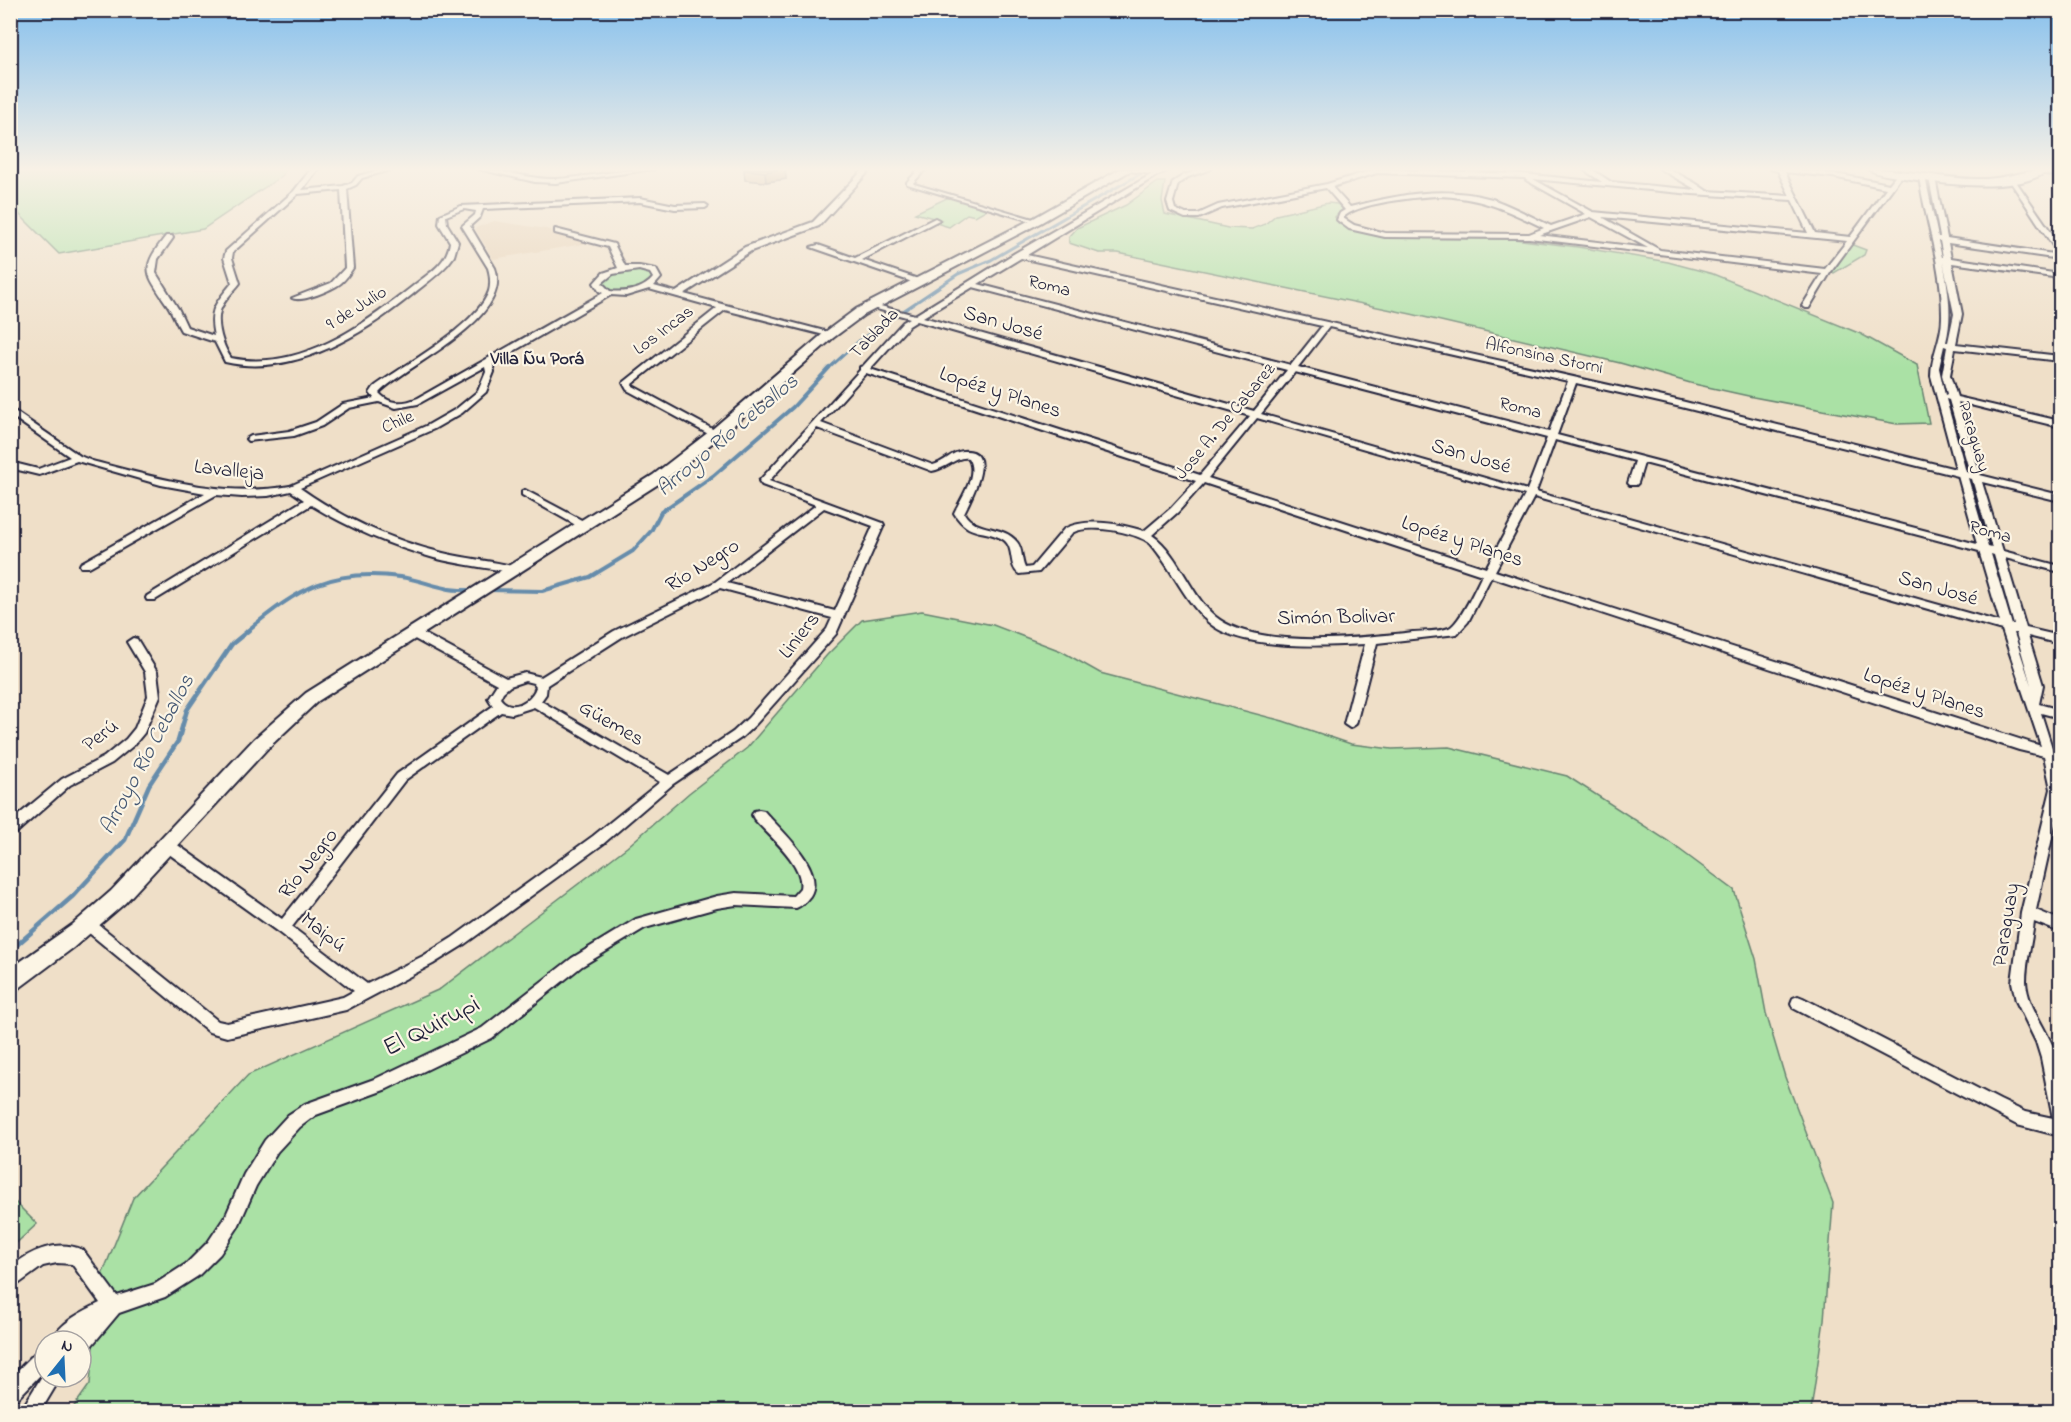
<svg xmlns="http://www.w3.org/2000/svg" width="2071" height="1422" font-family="'Indie Flower',sans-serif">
	<rect width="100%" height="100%" fill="#efdfc8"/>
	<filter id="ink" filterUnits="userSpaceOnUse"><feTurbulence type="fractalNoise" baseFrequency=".0167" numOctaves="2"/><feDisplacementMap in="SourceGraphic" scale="12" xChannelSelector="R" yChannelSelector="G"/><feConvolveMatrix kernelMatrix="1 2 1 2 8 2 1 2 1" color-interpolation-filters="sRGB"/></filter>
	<g filter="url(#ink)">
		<polygon fill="#e6d0b4" points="494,221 546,229 595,242 493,259 475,228"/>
		<g fill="#aae1a5" stroke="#668270" stroke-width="1.5">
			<polygon points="11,169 285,169 283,175 203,229 59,254 20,215 11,198"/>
			<polygon points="1158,182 1165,182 1162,201 1165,214 1228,228 1252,229 1265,224 1276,215 1328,203 1337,204 1343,209 1335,217 1339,224 1385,238 1514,239 1578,247 1668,262 1713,274 1861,334 1917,365 1929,423 1897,424 1753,397 1694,384 1620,363 1411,314 1118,253 1099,253 1069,243 1069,237 1077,228 1126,205"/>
			<polygon points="949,197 989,208 975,216 967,214 949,227 936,223 941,220 915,213"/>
			<polygon points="1850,244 1866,250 1864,255 1834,273 1829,272"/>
			<polygon points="631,268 653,271 655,282 626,294 602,290 600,278"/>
			<polygon points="922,611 993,625 1061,651 1100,673 1283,721 1351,744 1392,749 1449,747 1567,776 1668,841 1734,890 1756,959 1766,1013 1785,1077 1833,1203 1824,1320 1811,1411 70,1412 90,1384 98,1285 133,1198 248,1075 440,989 627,847 689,793 747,748 827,655 862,620"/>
			<polygon points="11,1198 37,1224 11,1248"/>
		</g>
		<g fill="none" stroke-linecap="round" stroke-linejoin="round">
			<polyline stroke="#668cab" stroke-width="3" points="827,370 860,340 958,274 991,260 1145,171"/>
			<g stroke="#668cab" stroke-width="4">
				<polyline points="488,590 542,591 590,577 633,551 651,531 661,512 713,476 793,407 829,368"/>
				<path d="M247 631C299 588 331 568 400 577 416 579 430 585 445 588 455 591 467 590 477 590"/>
			</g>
			<polyline stroke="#668cab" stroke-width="4.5" points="10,951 73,896 125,840 149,785 178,741 187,710 232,644 249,630"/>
			<defs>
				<g id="street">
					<path d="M311 169H318L302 190 343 186 352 183 358 176 382 169H394L362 178 356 185 347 189 353 268C349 274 346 279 341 283 332 290 301 303 292 298L331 283 345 268 341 190 298 194 233 252 232 258 240 283C233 292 223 301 220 311 216 325 223 347 231 358 299 372 363 326 413 286 429 273 447 264 450 242L439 224 440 215 461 206 640 198 675 205 705 204 708 206 705 208 675 209 640 202 483 209 480 217 470 226 495 268C514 319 407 364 379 393 390 405 403 404 418 398L603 293 599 291 594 283 603 273 618 268 608 247 555 233V229L614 244 625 266H639L656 269 661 278 654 286 676 292 745 247 813 222 864 169H871L819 226 751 251 684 294 832 333V337L725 310 632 384 633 386 718 432V436H712L627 390 623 383 717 308 649 289 626 296 611 295 493 363 494 372 486 392 462 413 434 429 300 488C342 518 393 541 443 553 468 559 494 561 520 568L521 570 520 572 516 573C489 568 461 565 434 558 391 546 349 528 311 505L155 600H147L146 598 147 596 304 500 291 491 268 496 242 497 216 495 89 567H81L80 565 81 563 205 493 161 485 77 461 39 475 10 468V462L38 469 70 457 10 415V408L80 456 92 461C158 478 222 498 290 486L428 425 456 409 478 391 486 372 485 367 418 404 396 408 379 402 349 408 322 426 294 436 248 441 246 439 251 436 289 431 316 422 343 404 374 398 370 393 374 387C405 364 476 327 489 291 491 284 490 274 488 268L462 226 475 215 476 211 464 209 446 216 447 224 458 242 454 256 448 264C438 275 425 284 413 294 363 335 293 378 225 362L215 342 181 331C176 323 173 314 168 306 146 273 139 270 166 236H172L173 238 158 259 156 273 179 310 187 327 214 336C208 309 216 303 232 283L224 258 226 251 294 191ZM639 270 650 273 653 278C643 290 626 293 610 291L602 283 613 274Z"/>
					<path d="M478 169C504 169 530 180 556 179 589 177 621 169 654 169L556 183 535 182Z"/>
					<polygon points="919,169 926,169 913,183 914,184 1040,221 1034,222 907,184 907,182"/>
					<path d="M1201 169H1211L1188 177 1178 184 1173 202 1175 209 1186 214H1198L1218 205 1327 184 1376 169 1523 174 1602 182 1583 169H1591L1611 182 1697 190 1660 169H1669L1695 183 1707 191 1790 196 1778 171 1770 169C1811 169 1849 176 1889 184L1898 173 1903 174 1830 273 1809 308H1806L1802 306 1822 274 1529 238 1385 237 1349 229 1337 220 1340 213 1345 210 1326 188 1222 208 1199 218H1185L1170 211 1167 202 1173 182 1184 175ZM1785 172 1833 177 1886 188 1850 237 1815 233ZM1377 173 1525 178 1526 180 1586 214 1551 226C1532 217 1512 206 1492 199 1444 185 1397 195 1350 207L1332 187ZM1533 179 1692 194 1792 200 1808 233 1593 212ZM1437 196C1480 197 1507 210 1544 228L1529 234 1385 233 1354 225 1343 218C1355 203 1417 197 1437 196ZM1591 217 1648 248 1539 235ZM1602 217 1847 241 1825 269 1660 250Z"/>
					<path d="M1159 170 1161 171V173L1027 255 1681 401 1956 469 1931 376C1931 356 1942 338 1942 318 1943 270 1926 224 1919 177L1922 175 1925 177 1938 237H1940L1929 178 1932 176 1935 178 1947 238 2060 255V259L1948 243 1951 258 2060 274V278L1952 263 1962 314 1956 344 2060 356V361L1955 349 1950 375 1957 397 2060 421V427L1958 402 1980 475 2060 495V501L1982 482 2003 551 2060 566V572L2005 558 2026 628 2060 636V644L2028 636 2043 685 2039 704 2060 710V718L2041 713 2060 773V802L2036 910 2060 920V932L2034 922C2032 941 2026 962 2026 981 2027 1008 2050 1032 2057 1058 2063 1083 2060 1110 2060 1136L2017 1125 1793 1008 1791 1003 1793 998 1798 996 1803 998 2000 1100 2025 1112 2053 1118 2041 1058 2036 1042 2016 1001 2012 982 2021 913 2051 789 2044 756 2019 750 1491 577 1468 622 1457 634 1377 643 1356 724 1350 728 1344 724 1365 644C1324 646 1240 651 1208 622 1184 600 1171 567 1150 543 1134 532 1090 523 1072 533L1039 572 1019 574C1008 566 1015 549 1004 540 984 527 970 539 954 513 961 498 979 474 968 458 956 456 946 469 932 471L817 428 769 481 883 523 884 525 836 634 756 724 741 738 673 784 603 844 462 946 433 964 346 1010 227 1037 209 1032 83 928 81 924 83 920 88 918 93 920 218 1021 227 1023 343 997 354 991 278 932 162 849 160 845 162 841 167 840 172 841 282 919 397 774 493 706 488 698 497 684 409 636 407 633 409 630H417L506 678 525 673 541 677 614 631 715 582 816 505 762 485 759 481 860 370V367L863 366 903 322 910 318 869 307V303L915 315 1015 253ZM1938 241H1940L1943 257H1942ZM1021 258 1322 326 1291 365 978 284ZM1943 261 1954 314 1948 342H1946C1953 315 1948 288 1943 261ZM973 287 1287 370 1254 411 923 317ZM917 321 1250 416 1200 475 870 369 909 326ZM1329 327 1568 381 1549 432 1298 367ZM1944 346 1947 347 1942 375 1947 394 1945 395 1939 368ZM1295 372 1547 438 1527 490 1261 414ZM866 373 1196 481 1171 508 1144 531C1122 524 1086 517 1064 529L1032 567 1025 568C1021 560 1023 549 1017 542 1003 524 976 533 964 513 970 500 999 448 963 451 951 452 944 463 933 465L821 423ZM1576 383 1681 407 1958 476 1977 544 1557 435ZM1946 399 1949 400 1970 473 1966 472ZM1257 418 1525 495 1486 568 1208 478ZM1555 440 1635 461 1628 483 1630 485H1636L1638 483 1644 463 1979 551 2000 622 1536 492ZM1968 478 1972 479 1992 548 1988 547ZM1204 483 1482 575C1476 587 1460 623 1449 628 1438 632 1423 631 1413 632 1362 638 1263 649 1220 620 1191 600 1181 555 1152 535L1178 512ZM1534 497 2002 630 2041 746 1495 571ZM824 508 873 526 835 611 727 583ZM1991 554 1994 555 2014 625H2012ZM720 588 832 618 827 629 748 718 733 732 669 775 541 701 546 694 547 685 622 637ZM2014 633H2016L2031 685 2029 679ZM525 681 533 683 536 687C531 702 511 713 500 698L503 692 510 686ZM534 707 660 782 593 836 452 938 423 956 367 984 292 927 405 780 501 712 512 714Z"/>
					<polygon points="2042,170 2060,173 2060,177 2040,173 2039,172"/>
					<polygon points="2013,179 2015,180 2060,245 2060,252 2057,252 2010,181"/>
					<polygon points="935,218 939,220 937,221 862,260 921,280 922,282 918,284 811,247 818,245 855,258"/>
					<polygon points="525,490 589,524 590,526 585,529 581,528 522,495 522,491"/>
					<polygon points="133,638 137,639 157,672 160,696 144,733 134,745 112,763 70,785 15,834 10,835 10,822 62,779 104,757 126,739 135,728 148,696 145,672 127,642"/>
					<path d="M759 810 764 811C780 830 827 869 810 896 806 901 802 906 796 908L736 905 717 908 645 928 582 966 492 1038 387 1089 316 1115 300 1127 277 1152 256 1186 238 1227 220 1254 198 1276 165 1297 119 1313 88 1350 81 1352V1341H52C59 1323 83 1311 100 1303L72 1264 57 1263 43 1266 10 1290V1268C31 1250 57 1239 83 1250L117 1296 155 1284 186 1264 208 1242 226 1215 244 1174 265 1140 288 1115 305 1104 377 1078 482 1028 572 958 636 919 717 896 736 893 793 896 800 888C805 865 768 835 754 819L752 815 754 811Z"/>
					<polygon points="45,1348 45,1370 17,1399 10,1401 10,1378 38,1350"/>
					<polygon points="45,1371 45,1377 61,1377 40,1412 20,1412"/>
				</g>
				<g id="secondary">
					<polygon points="1120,169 1170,169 1159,175 1130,171 1040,223 864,315 833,338 720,437 663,481 318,701 267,749 125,903 73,948 18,989 10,992 10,969 72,925 111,891 254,739 306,693 653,475 710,431 825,332 856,309 1032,219"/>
					<path d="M1868 169C1908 169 1946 180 1986 179 2008 178 2029 169 2051 169 2018 195 1943 184 1904 178 1893 176 1877 175 1868 169Z"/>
				</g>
			</defs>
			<use href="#street" stroke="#22223b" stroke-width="4"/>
			<use href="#secondary" stroke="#22223b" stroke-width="4"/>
			<use href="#street" fill="#fcf5e5" fill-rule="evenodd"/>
			<use href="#secondary" fill="#fcf5e5" fill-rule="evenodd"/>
		</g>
		<polygon fill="#b49572" stroke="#22223b" stroke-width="1.5" points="745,169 785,169 786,179 766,182 745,180 744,170"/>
		<polygon fill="#92795c" stroke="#22223b" stroke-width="1.5" points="779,169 785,169 786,179 766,182 765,172"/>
		<polygon fill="#d1ad84" stroke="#22223b" stroke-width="1.5" points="745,169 781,169 765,172 744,170"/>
	</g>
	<linearGradient id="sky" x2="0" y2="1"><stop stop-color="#86c0ed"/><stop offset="0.46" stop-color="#f8f1e6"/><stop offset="1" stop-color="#f8f1e6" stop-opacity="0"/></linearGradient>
	<rect width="2071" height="368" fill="url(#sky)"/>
	<g text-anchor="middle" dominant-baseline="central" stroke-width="4.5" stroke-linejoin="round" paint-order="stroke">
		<g font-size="18" fill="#22223b" stroke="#fcf5e5">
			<text transform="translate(1049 287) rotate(14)">Roma</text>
			<text transform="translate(357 309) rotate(-32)">9 de Julio</text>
			<text transform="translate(664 331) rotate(-37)">Los Incas</text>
			<text transform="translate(875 334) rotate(-46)">Tablada</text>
			<text transform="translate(1544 357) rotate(12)">Alfonsina Storni</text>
			<text transform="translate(1520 409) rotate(14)">Roma</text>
			<text transform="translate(1226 422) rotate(-50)">Jose A. De Cabarez</text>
			<text transform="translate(398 423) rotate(-24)">Chile</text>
			<text transform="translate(1973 437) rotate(73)">Paraguay</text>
			<text transform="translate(1990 533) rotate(15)">Roma</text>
		</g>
		<g font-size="18" font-weight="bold" fill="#22223b" stroke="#fcf5e5">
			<text x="537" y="360">Villa Ñu Porá</text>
		</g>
		<g font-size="21" fill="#22223b" stroke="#fcf5e5">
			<text transform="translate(1003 324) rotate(16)">San José</text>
			<text transform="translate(1000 393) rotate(18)">Lopéz y Planes</text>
			<text transform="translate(1471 457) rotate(16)">San José</text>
			<text transform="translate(229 471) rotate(6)">Lavalleja</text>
			<text transform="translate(1462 542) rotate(18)">Lopéz y Planes</text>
			<text transform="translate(703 566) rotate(-32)">Río Negro</text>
			<text transform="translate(1938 589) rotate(16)">San José</text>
			<text transform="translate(1336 618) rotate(-1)">Simón Bolivar</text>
			<text transform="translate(800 636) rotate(-52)">Liniers</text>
			<text transform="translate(1924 694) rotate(18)">Lopéz y Planes</text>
			<text transform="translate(611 724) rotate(30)">Güemes</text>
			<text transform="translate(101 736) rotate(-37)">Perú</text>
			<text transform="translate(309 864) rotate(-52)">Río Negro</text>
			<text transform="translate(2007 925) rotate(-81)">Paraguay</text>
			<text transform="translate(323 933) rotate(38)">Maipú</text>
		</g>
		<g font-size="22" font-style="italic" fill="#445773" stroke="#fcf5e5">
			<text transform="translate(728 436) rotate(-40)">Arroyo Río Ceballos</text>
			<text transform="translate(148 755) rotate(-62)">Arroyo Río Ceballos</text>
		</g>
		<g font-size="26" fill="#22223b" stroke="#fcf5e5">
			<text transform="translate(432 1027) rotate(-27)">El Quirupi</text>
		</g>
	</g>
	<rect width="2071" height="1422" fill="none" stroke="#fcf5e5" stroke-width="36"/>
	<rect x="18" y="18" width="2035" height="1386" fill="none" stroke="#22223b" stroke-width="2" filter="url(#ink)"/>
	<g transform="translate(63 1359) rotate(18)"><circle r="28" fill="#fcf5e5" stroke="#a5a1a1" stroke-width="1.5"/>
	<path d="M0-4.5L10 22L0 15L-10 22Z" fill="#1f6fb2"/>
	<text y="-9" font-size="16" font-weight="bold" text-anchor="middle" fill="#22223b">N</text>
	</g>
</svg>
